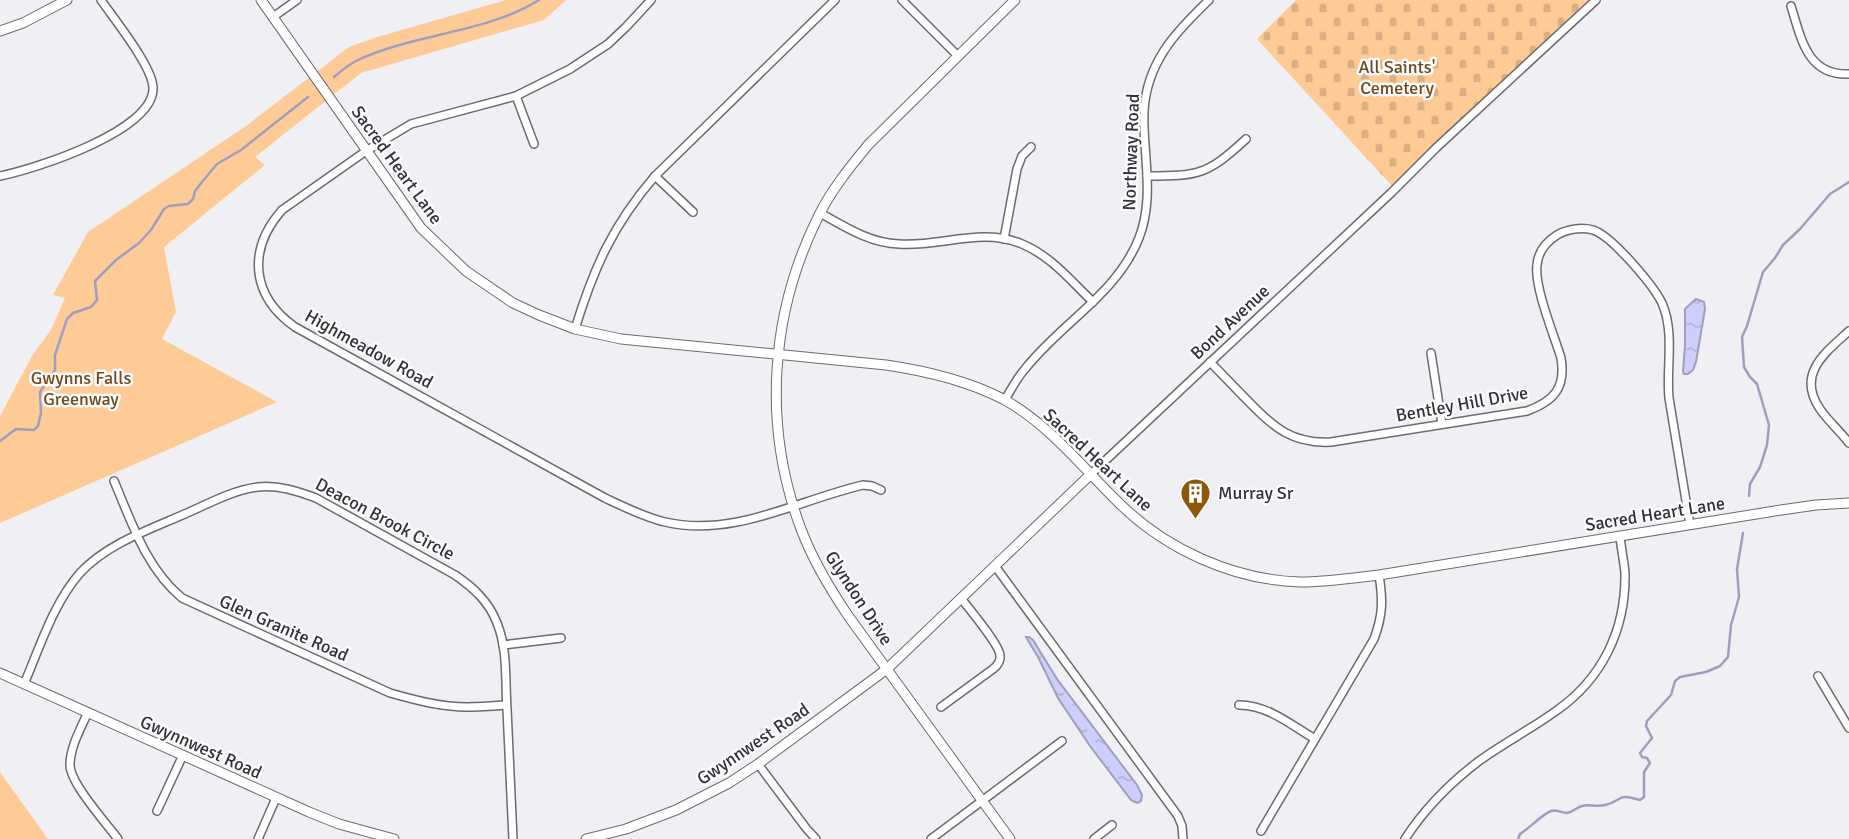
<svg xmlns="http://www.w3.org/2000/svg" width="1849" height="839" font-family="Signika,sans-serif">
	<defs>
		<pattern id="cemetery-stones" width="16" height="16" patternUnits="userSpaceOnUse" patternTransform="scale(1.75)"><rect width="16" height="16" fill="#fecb97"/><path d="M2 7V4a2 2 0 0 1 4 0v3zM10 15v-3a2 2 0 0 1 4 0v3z" fill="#daaf83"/></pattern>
		<pattern id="water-ripples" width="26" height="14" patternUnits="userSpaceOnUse" patternTransform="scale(1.75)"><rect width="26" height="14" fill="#cdcefb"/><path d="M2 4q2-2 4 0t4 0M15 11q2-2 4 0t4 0" fill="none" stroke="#b0b1d8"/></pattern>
	</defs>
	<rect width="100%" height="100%" fill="#efeff4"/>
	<g fill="#fecb97">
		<polygon points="506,0 566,0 544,20 361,73 255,157 265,165 164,247 176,312 162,339 277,402 0,523 0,416 32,356 51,330 65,298 53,295 88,232 246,126 349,47 374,38"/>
		<polygon points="0,772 48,839 0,839"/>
	</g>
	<polygon fill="url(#cemetery-stones)" points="1296,0 1590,0 1392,186 1257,39"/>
	<g fill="url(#water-ripples)" stroke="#9e9fbf" stroke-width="2">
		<polygon points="1696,299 1704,302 1705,309 1696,362 1693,370 1688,374 1684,374 1683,371 1685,346 1685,309"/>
		<polygon points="1026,637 1029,637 1033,640 1057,679 1137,785 1142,795 1141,801 1137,803 1131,800 1090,746 1058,698 1038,657"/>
	</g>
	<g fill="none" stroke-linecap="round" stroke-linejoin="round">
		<g stroke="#9e9fbf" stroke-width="2.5">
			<path d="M334 77C341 71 348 65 356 61 411 34 487 33 539 0"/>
			<polyline points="0,441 16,429 34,430 38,426 41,413 40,392 55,370 55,355 67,319 73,313 91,307 97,300 95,281 116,260 139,243 151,230 164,209 169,206 188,204 193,199 195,191 202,182 217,164 241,150 308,97"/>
			<polyline points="1749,496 1750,484 1760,467 1767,445 1769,425 1757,384 1750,377 1744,367 1742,337 1747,326 1763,272 1775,258 1783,245 1800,229 1830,194 1849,182"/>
			<path d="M1518 839 1520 834C1530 828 1541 815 1551 811 1557 809 1561 813 1567 813 1573 812 1577 807 1582 806 1589 804 1597 807 1605 805 1625 800 1615 793 1640 800L1644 797V772L1650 763 1647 758 1642 757 1640 753 1652 738 1646 726 1647 721 1671 695 1675 681 1680 677 1706 672 1720 666 1728 657 1731 625 1739 597 1737 569 1743 533"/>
		</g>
		<defs>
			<g id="minor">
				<path d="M651 0 626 27 608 44 570 69 516 96 411 124 366 151 282 210C247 250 251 296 295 327L605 498C624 507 644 517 665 522 734 538 798 500 863 485L872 486 881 490"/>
				<polyline points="902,0 958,56"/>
				<path d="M1791 6C1801 38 1807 76 1849 74"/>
				<polyline points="273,17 297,0"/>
				<polyline points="516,96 534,144"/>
				<path d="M0 176C35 169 154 131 153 88 153 67 114 19 101 0"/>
				<polyline points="655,176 693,212"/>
				<path d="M1147 176C1199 176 1207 175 1246 139"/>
				<path d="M820 213C845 227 870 243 899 244 940 247 982 227 1022 244 1051 256 1071 281 1093 302"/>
				<polyline points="1004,239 1017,169 1022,156 1031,147"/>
				<path d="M575 329C594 267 613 225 655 176L835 0"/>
				<path d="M1849 331C1825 353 1796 374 1820 409 1828 421 1840 431 1849 443"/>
				<polyline points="1431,353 1442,424"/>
				<path d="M1210 362C1223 375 1236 389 1249 402 1274 428 1293 444 1331 442L1527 411C1554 401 1566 388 1561 358 1554 335 1534 287 1537 265 1538 252 1546 242 1557 235 1567 229 1581 227 1593 230 1612 236 1653 285 1662 303 1675 333 1666 367 1669 398L1690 525"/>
				<path d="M1005 400C1011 389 1017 378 1025 369 1061 323 1117 294 1139 238 1149 212 1148 186 1146 159 1145 140 1142 120 1145 101 1151 57 1179 29 1209 0"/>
				<polyline points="1091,474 1391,193 1436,148 1596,0"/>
				<path d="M114 481C132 523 146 568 182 598L390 693C415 700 441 707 467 707 480 707 493 706 506 705"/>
				<polyline points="995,566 1178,816 1182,826 1183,839"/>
				<polyline points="503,645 561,638"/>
				<polyline points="1818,676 1849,728"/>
				<path d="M24 684C40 647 53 604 80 573 108 543 151 529 187 513 210 503 233 490 258 487 279 485 297 491 316 498L455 575C474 588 489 602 497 623 508 650 505 681 507 709 509 752 511 796 513 839"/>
				<path d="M1239 705C1268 705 1291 725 1315 739"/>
				<path d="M941 707 993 669C998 665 1001 661 1000 655 999 644 969 609 961 598"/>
				<path d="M88 712C81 728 70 747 70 765 70 783 106 823 118 839"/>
				<polyline points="758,764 806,828 816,839"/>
				<polyline points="157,811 183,755"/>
				<path d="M1261 831 1374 639C1383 615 1383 600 1379 575"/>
				<polyline points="258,839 276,798"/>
				<polyline points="931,839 1062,741"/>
				<polyline points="1094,839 1112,825"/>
				<path d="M1405 839C1425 808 1450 783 1479 761 1504 743 1531 729 1556 711 1602 679 1626 630 1625 573 1624 561 1621 548 1620 536"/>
			</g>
			<g id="tertiary">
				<path d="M261 0 421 228 466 271 513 303 539 315 575 329 621 339 886 365C927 371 966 380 1003 399 1049 424 1082 467 1118 502 1165 549 1233 580 1300 582 1326 582 1353 578 1379 575L1781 510 1816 505 1849 503"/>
				<polyline points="0,31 23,23 67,0"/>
				<polyline points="0,673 309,812 339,824 394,839"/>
				<polyline points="586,839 626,829 676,810 729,783 758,764 887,669 1091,474"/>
				<path d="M1010 839 849 617C830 589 813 561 801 529 762 425 770 313 819 215 832 189 850 167 868 145L1015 0"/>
			</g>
		</defs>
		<use href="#minor" stroke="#6b6b70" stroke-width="10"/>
		<use href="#tertiary" stroke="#6b6b70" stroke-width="11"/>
		<use href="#minor" stroke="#fff" stroke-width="7"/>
		<use href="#tertiary" stroke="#fff" stroke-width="9"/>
	</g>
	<defs>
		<symbol id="building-pin" viewBox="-11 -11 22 30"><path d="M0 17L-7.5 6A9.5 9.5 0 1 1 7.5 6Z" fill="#8e580b" stroke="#fcfcff"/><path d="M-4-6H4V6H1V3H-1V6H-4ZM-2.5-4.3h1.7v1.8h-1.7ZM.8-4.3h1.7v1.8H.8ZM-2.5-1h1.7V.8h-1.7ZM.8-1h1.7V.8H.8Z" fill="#fff"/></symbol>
	</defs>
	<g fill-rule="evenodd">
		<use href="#building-pin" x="1178" y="476" width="35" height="47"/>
	</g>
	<g text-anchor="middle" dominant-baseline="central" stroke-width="5" stroke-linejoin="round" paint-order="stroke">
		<g font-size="18" fill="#704a1c" stroke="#fcfcff">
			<text x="1397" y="67">All Saints'<tspan x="1397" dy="21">Cemetery</tspan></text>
			<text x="81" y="378">Gwynns Falls<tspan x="81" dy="21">Greenway</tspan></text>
		</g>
		<g font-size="18" fill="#323234" stroke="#fcfcff">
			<text transform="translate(1131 152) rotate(-88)">Northway Road</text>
			<text transform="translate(397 165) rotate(54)">Sacred Heart Lane</text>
			<text transform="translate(1230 322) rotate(-43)">Bond Avenue</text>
			<text transform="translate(369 349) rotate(29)">Highmeadow Road</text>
			<text transform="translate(1462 404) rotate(-10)">Bentley Hill Drive</text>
			<text transform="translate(1098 460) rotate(43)">Sacred Heart Lane</text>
			<text transform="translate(1655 514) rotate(-9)">Sacred Heart Lane</text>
			<text transform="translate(385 519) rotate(28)">Deacon Brook Circle</text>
			<text transform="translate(859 598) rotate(57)">Glyndon Drive</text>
			<text transform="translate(284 628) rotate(24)">Glen Granite Road</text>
			<text transform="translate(753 744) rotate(-34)">Gwynnwest Road</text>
			<text transform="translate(201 747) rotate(24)">Gwynnwest Road</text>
		</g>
		<g font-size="18" fill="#323234" stroke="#fcfcff" text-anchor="start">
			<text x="1218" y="493">Murray Sr</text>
		</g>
	</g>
</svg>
